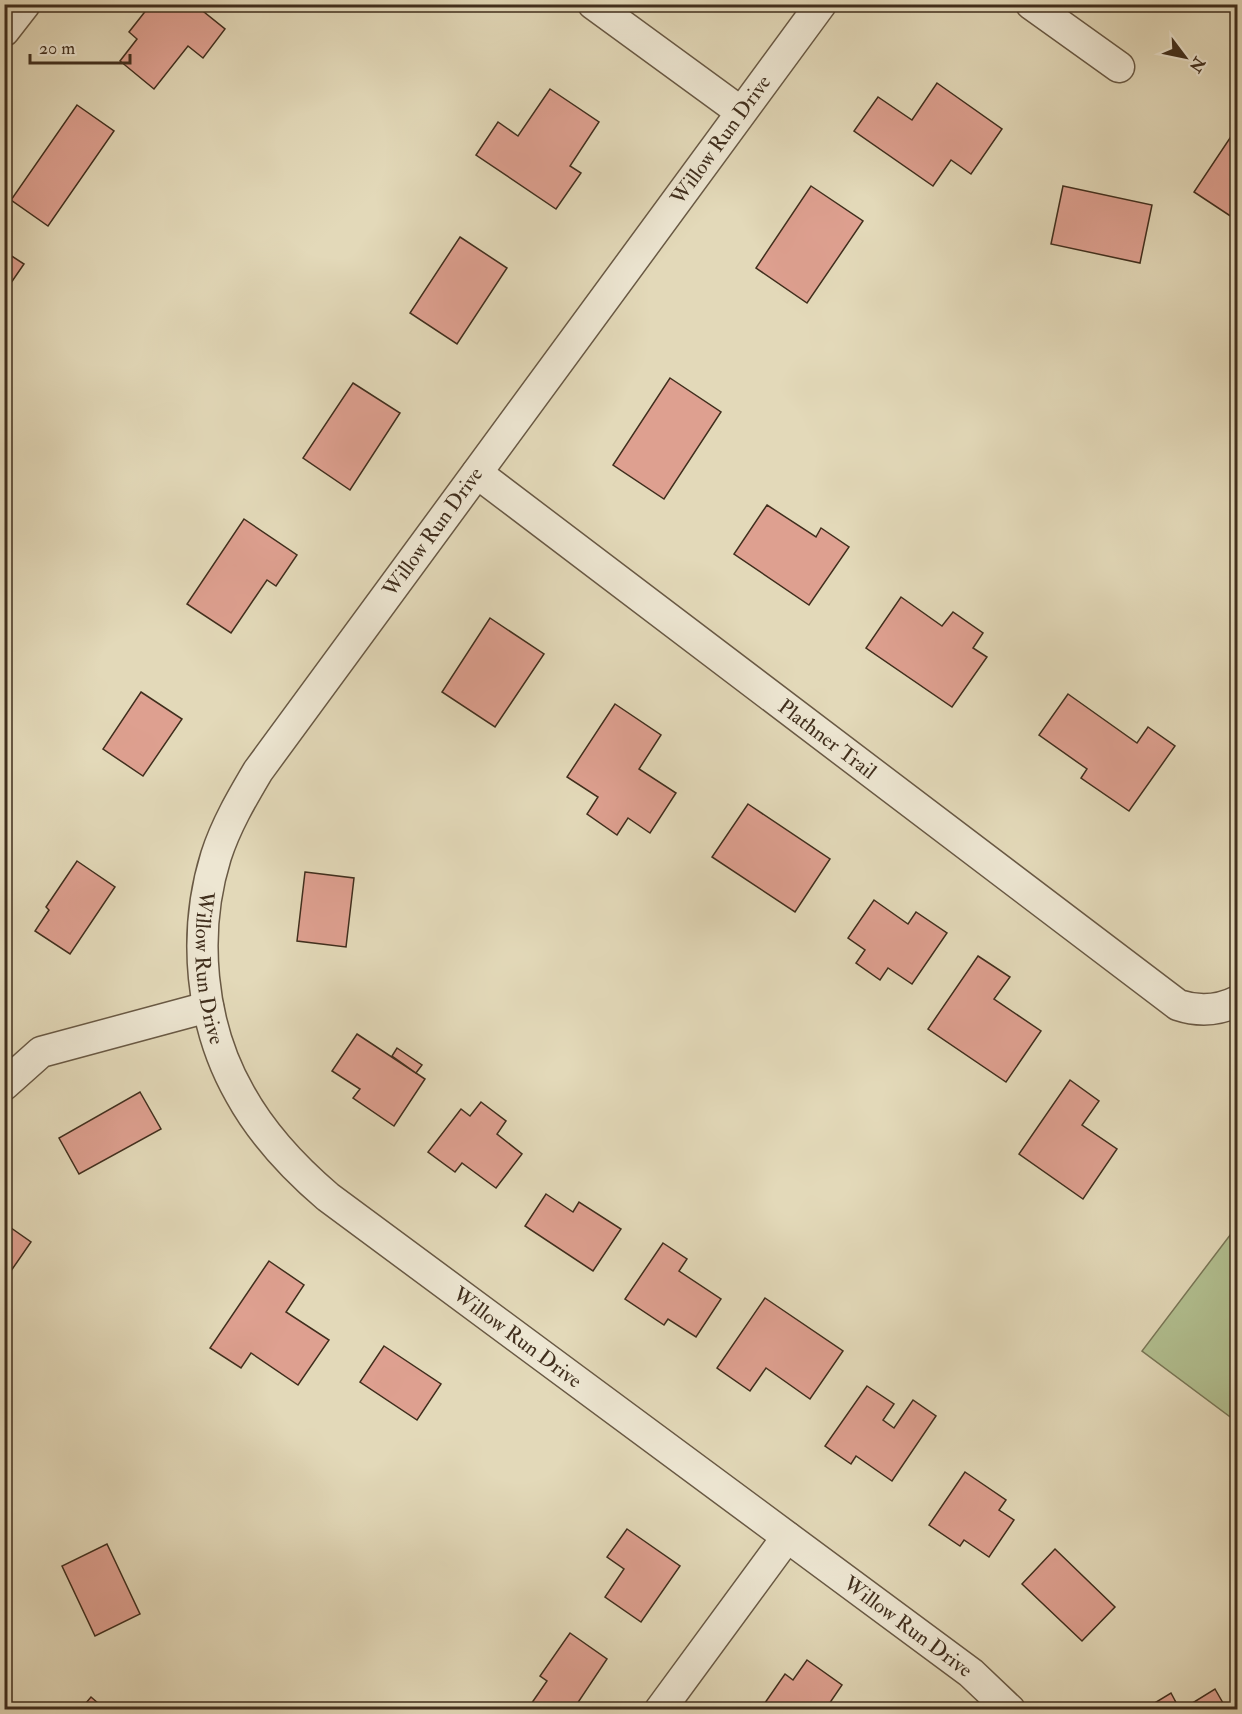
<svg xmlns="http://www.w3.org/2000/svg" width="1242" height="1714" font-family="'IM FELL Double Pica',serif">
	<rect width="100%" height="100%" fill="#e3d9b9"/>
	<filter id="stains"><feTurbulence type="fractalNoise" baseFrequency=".00333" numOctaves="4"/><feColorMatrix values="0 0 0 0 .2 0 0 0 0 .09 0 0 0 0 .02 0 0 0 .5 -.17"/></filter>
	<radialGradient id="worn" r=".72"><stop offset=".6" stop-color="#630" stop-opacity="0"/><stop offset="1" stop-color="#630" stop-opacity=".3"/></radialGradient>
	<polygon fill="#b2c091" stroke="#797757" stroke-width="1.5" points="1237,1226 1237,1422 1142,1351"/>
	<g fill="#dea090" stroke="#402e1d" stroke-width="1.5">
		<polygon points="151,4 194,4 225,29 203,58 188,46 154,89 120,61 137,39 129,32"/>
		<polygon points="937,83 1002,129 971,174 951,160 933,186 854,131 878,97 912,120"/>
		<polygon points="550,89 599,122 570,166 581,173 556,209 476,155 498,122 518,136"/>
		<polygon points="77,105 114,131 48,226 11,200"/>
		<polygon points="1238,126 1238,221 1194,192"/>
		<polygon points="811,186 863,221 807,303 756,268"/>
		<polygon points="1063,186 1152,205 1140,263 1051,244"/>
		<polygon points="460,237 507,268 457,344 410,313"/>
		<polygon points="4,251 24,264 4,293"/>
		<polygon points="670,378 721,412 664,499 613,465"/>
		<polygon points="353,383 400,413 350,490 303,458"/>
		<polygon points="767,505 816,537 821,528 849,547 809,605 734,554"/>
		<polygon points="244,519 297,555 276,586 267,580 231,633 187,604"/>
		<polygon points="901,597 942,626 953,612 983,633 973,648 987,657 952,707 866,648"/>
		<polygon points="490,618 544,654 495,727 442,692"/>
		<polygon points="141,692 182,719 143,776 103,749"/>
		<polygon points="1068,694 1137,743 1148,727 1175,746 1129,811 1081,778 1087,769 1039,735"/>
		<polygon points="615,704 661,735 639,769 676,793 650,833 628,818 617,835 587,814 598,797 567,777"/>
		<polygon points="748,804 830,859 795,912 712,857"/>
		<polygon points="77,861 115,887 70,954 35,931 49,910 46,907"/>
		<polygon points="305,872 354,878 346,947 297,941"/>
		<polygon points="874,900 908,924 916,912 947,933 912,984 888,968 880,980 856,963 865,950 848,938"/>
		<polygon points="978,956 1010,977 994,999 1041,1031 1006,1082 928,1029"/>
		<polygon points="357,1034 425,1079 394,1126 353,1098 360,1089 332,1071"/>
		<polygon points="397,1048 422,1065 416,1073 392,1056"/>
		<polygon points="1070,1080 1099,1101 1082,1125 1117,1149 1083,1199 1019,1154"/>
		<polygon points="140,1092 161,1129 79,1174 59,1138"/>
		<polygon points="481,1102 506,1121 497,1134 522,1154 496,1188 462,1163 455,1172 428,1152 461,1109 470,1116"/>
		<polygon points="546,1194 573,1212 579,1202 621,1229 593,1271 525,1226"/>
		<polygon points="4,1223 31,1242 4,1281"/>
		<polygon points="663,1243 687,1259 679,1271 721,1299 696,1337 668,1319 664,1325 625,1299"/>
		<polygon points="269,1261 304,1285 286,1312 329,1340 298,1385 251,1353 241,1368 210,1348"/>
		<polygon points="765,1298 843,1351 810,1399 766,1368 750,1391 717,1368"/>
		<polygon points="384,1346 441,1384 417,1420 360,1382"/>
		<polygon points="867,1386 894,1404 883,1420 894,1428 913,1400 936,1416 892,1481 856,1456 851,1464 825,1446"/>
		<polygon points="965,1472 1006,1500 999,1510 1014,1520 989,1557 964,1540 960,1546 929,1525"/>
		<polygon points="627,1529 680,1566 641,1622 605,1597 624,1569 607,1557"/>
		<polygon points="107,1544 140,1614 95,1636 62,1566"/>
		<polygon points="1055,1549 1115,1607 1082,1641 1022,1584"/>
		<polygon points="570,1633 607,1659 573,1710 532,1710 529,1707 547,1681 540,1676"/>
		<polygon points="807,1660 842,1685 825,1710 760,1710 785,1674 793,1680"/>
		<polygon points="1215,1689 1227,1710 1181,1710"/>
		<polygon points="1171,1693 1180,1710 1143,1710"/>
		<polygon points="91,1697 106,1710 80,1710"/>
	</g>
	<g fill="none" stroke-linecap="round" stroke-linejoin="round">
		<defs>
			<g id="street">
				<polyline points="593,4 741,112"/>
				<path id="s1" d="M821 4 258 771C242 798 226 825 216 856 192 933 200 1024 240 1094 262 1134 294 1168 328 1197L971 1673 1010 1710"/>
				<polyline points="1031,4 1119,67"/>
				<polyline points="4,31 25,4"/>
				<path id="s2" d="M477 473 1178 1005C1199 1012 1218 1011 1238 1001"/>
				<polyline points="4,1085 41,1052 208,1007"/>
				<polyline points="660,1710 787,1537"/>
			</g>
		</defs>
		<use href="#street" stroke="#695944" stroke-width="33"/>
		<use href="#street" stroke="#ede6d2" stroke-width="30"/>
	</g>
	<g text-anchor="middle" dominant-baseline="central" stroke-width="6" stroke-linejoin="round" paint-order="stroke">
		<g font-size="21" fill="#402e1d" stroke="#ede6d2">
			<text transform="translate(721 140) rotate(-54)">Willow Run Drive</text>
			<text transform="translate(433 532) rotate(-54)">Willow Run Drive</text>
			<text stroke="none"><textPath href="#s2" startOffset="440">Plathner Trail</textPath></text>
			<text stroke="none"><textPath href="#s1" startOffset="1160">Willow Run Drive</textPath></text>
			<text stroke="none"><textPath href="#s1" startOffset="1664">Willow Run Drive</textPath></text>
			<text stroke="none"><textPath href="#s1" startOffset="2150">Willow Run Drive</textPath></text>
		</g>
	</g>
	<rect width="1242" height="1714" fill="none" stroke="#e3d9b9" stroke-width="24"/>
	<rect x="6" y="6" width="1230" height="1702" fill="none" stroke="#402e1d" stroke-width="3"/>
	<rect x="12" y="12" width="1218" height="1690" fill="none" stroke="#402e1d" stroke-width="1.5"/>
	<g transform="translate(1185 57) rotate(122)" stroke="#ede6d2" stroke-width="4.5" paint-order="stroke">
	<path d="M0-4.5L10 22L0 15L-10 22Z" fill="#402e1d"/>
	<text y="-9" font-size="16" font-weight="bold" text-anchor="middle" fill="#402e1d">N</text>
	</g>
	<path d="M30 54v9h100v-9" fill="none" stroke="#402e1d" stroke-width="3"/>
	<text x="39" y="54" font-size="18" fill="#402e1d" stroke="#ede6d2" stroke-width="4.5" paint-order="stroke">20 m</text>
	<rect width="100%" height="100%" filter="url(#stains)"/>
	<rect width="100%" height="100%" fill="url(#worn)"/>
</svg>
